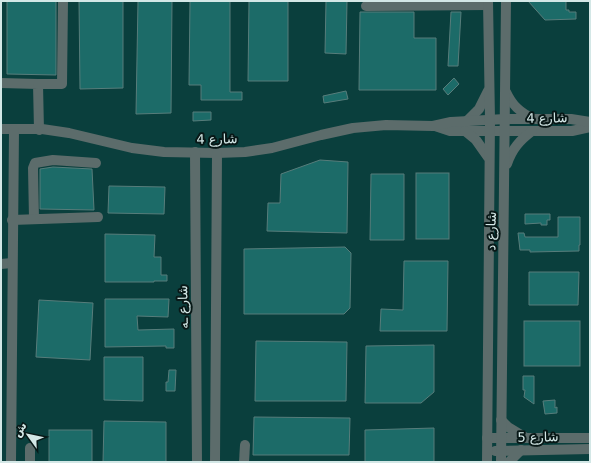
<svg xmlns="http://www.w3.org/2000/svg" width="591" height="463" font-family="'DejaVu Sans',Cairo,sans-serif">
	<rect width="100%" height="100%" fill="#0d3332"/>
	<rect fill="#0a3f3d" x="1" y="1" width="589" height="461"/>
	<g fill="#1c6b68" stroke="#577d7b">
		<polygon points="7,1 56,1 56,75 7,74"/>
		<polygon points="79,1 123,1 123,88 80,89"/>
		<polygon points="138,1 172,1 171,113 136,114"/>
		<polygon points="190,1 230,1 230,92 242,92 242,100 201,100 201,85 189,85"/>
		<polygon points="249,1 288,1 288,81 248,81"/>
		<polygon points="326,1 347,1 346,54 325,53"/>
		<polygon points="528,1 566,1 566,10 569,10 569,12 576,12 576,19 545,20"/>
		<polygon points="360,12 414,12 414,38 436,38 436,90 359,90"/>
		<polygon points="451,12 461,12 458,66 448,66"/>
		<polygon points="454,78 459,84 448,95 443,89"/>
		<polygon points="346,91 348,99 324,103 323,96"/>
		<polygon points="193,112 211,112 211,120 193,121"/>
		<polygon points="320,160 348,162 347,233 267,231 268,203 280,203 281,174"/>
		<polygon points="53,167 92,169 94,210 40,209 40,169"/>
		<rect x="416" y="173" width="33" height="66"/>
		<polygon points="371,174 404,174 404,240 370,240"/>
		<polygon points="109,186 165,187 164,214 108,213"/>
		<polygon points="525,214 550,214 550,220 547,220 547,225 541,225 541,223 525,224"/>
		<polygon points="558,217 580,217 580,245 579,245 579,251 530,252 530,250 520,250 518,233 524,233 525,237 558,237"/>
		<polygon points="105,234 155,235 154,257 161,257 161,275 167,275 167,281 154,281 154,282 105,282"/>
		<polygon points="345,247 351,253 350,308 344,314 244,314 244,249"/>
		<polygon points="404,261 448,261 447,331 380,331 381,309 403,310"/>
		<polygon points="529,272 579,272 578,305 529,305"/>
		<polygon points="105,299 169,299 168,317 137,316 138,330 174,329 174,348 166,348 166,346 105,347"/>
		<polygon points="39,300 93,303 90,360 36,357"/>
		<rect x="524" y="321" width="56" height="45"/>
		<polygon points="256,341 347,342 346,401 255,401"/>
		<polygon points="434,345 434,392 421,403 365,403 366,346"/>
		<polygon points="104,357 143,357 143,401 104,400"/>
		<polygon points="169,370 176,370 175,391 166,391 166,382 168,382"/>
		<polygon points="523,376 534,376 534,404 524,397 525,390 523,390"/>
		<polygon points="555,400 555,408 557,407 557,413 545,414 543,401"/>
		<polygon points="254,417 350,418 349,455 253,455"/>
		<polygon points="104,421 166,422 166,462 103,462"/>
		<polygon points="434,428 434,462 365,462 365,430"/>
		<rect x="49" y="430" width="43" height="32"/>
	</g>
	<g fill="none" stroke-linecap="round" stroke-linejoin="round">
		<g stroke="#5c6c6b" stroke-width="10">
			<polyline points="366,6 488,5"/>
			<polyline points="1,83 38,84 39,130"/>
			<polyline points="38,84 62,84 63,1"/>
			<path d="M506 92C512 105 520 113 534 119"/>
			<polyline points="467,121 479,109 488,91"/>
			<polyline points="435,126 450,131 572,131 590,127"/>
			<polyline points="1,129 42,129 69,133 132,148 164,152 217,153 245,152 272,148 321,135 353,128 386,125 433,126 451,122 505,119 571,119 590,122"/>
			<polyline points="465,131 476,140 488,157"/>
			<polyline points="195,152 197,462"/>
			<path d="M507 164C512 149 520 140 532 131"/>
			<polyline points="34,219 33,168 35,163 53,160 96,163"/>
			<polyline points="12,220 98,217"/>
			<polyline points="1,264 12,263"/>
			<polyline points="501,420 508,427 526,438"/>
			<polyline points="487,438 590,438"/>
			<polyline points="30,448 30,462"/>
			<polyline points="495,451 590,449"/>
			<polyline points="11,462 14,130"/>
			<polyline points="215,462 217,153"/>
			<polyline points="244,462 245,445"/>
			<polyline points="487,462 490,120 488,1"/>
			<polyline points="501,462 506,1"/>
			<polyline points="509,462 521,450"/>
		</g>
	</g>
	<g text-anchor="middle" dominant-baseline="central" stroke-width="4" stroke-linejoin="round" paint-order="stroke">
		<g font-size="13" fill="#d3e7e6" stroke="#081817">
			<text transform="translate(547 118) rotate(-1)">شارع 4</text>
			<text transform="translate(217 139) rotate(-1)">شارع 4</text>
			<text transform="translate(491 231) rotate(-89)">شارع د</text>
			<text transform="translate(183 307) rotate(-91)">شارع ـه</text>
			<text transform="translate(538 437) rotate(-1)">شارع 5</text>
		</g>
	</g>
	<rect width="591" height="463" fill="none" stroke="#d3e7e6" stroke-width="4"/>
	<g transform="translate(28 435) rotate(303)" stroke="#081817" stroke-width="3" paint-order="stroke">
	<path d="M0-3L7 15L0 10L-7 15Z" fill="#d3e7e6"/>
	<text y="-6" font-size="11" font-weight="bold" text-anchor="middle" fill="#d3e7e6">ش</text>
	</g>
</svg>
